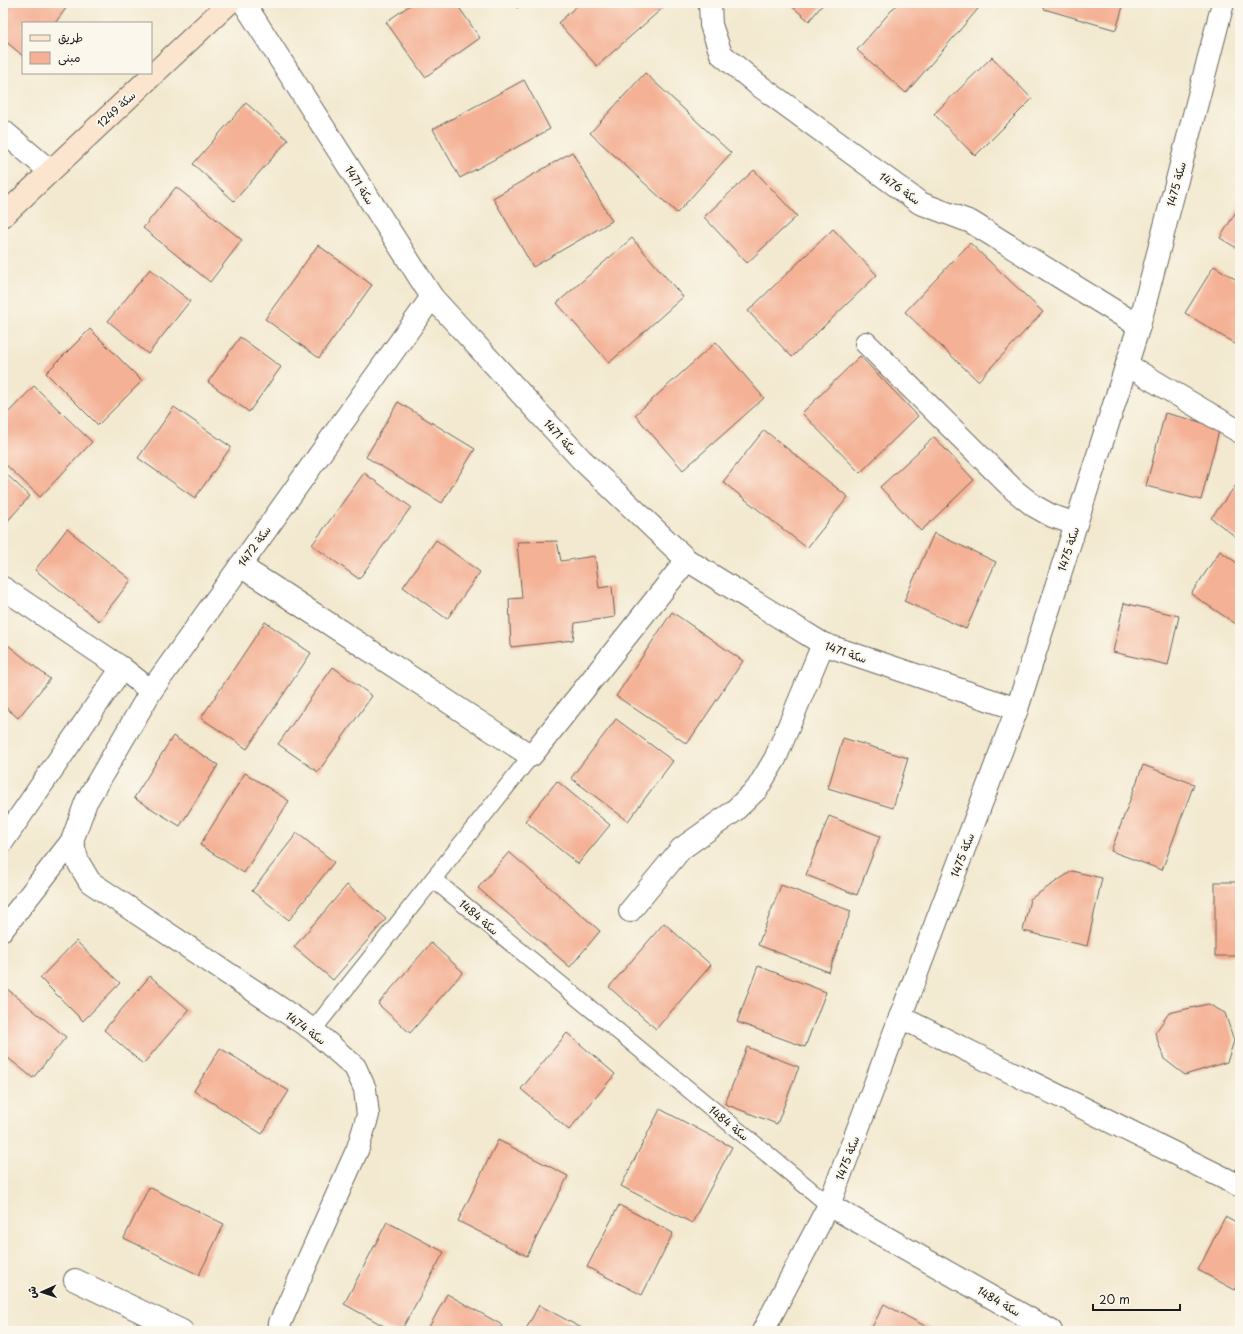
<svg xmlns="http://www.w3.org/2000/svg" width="1243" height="1334" font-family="'Playpen Sans','Playpen Sans Arabic',sans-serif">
	<rect width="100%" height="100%" fill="#fbf7ec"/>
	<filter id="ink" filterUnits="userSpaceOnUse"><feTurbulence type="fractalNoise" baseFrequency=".025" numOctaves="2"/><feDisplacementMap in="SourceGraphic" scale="8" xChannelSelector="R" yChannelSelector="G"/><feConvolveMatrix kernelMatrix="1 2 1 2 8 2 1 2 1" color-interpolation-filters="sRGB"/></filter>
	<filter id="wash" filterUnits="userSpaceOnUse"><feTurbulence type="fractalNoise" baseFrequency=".012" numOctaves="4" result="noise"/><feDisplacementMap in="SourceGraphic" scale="16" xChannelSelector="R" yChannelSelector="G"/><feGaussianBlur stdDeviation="0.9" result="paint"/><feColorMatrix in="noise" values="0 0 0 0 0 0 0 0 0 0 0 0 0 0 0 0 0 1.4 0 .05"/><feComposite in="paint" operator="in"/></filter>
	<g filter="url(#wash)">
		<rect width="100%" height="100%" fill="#f3e9d0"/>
		<g id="blocks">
			<g fill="#f4b195">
				<polygon points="11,3 70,3 55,23 23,23 23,56 3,39 3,14"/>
				<polygon points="413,3 456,3 480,38 425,77 386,22"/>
				<polygon points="514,3 524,3 517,8"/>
				<polygon points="580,3 664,3 666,5 597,66 558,23"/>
				<polygon points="788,3 824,3 809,21"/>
				<polygon points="898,3 983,3 906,93 857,50"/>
				<polygon points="1045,3 1124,3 1116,30 1044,9"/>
				<polygon points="992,57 1032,99 975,156 934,114"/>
				<polygon points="645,73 731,153 677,213 590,133"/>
				<polygon points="524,80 550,129 460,178 433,129"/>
				<polygon points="246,103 288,140 234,201 193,164"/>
				<polygon points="572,152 612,221 533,267 493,198"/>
				<polygon points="754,170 797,216 747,263 704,217"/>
				<polygon points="176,187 242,240 210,282 143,228"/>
				<polygon points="1240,205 1240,250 1220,238"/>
				<polygon points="833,229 877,275 792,357 748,311"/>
				<polygon points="632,238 683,297 609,363 557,303"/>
				<polygon points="970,243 1043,312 978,381 905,312"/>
				<polygon points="318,245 372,285 319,358 265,319"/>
				<polygon points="1214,266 1240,282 1240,347 1185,313"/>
				<polygon points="150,269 190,301 148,354 108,321"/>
				<polygon points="90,329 142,381 98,425 46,373"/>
				<polygon points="240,337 281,367 249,412 208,382"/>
				<polygon points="716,342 764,398 683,470 635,415"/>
				<polygon points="860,356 918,416 860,473 802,413"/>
				<polygon points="34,386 92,442 40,497 3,462 3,418"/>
				<polygon points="398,402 475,449 442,503 366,457"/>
				<polygon points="174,407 231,447 195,498 138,458"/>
				<polygon points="1165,413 1220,427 1201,500 1146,486"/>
				<polygon points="764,430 848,497 807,548 723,482"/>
				<polygon points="934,437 974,480 921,531 880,487"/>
				<polygon points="3,471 30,496 3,526"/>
				<polygon points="364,473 411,507 359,579 312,545"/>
				<polygon points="1240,480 1240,540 1211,518"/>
				<polygon points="67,529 131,580 99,621 35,570"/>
				<polygon points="934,533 996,562 966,629 904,601"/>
				<polygon points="436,540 480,572 447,619 403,587"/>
				<polygon points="557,541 561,561 595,556 599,588 612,586 615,617 575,623 573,640 511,647 509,599 522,598 517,542"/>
				<polygon points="1220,551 1240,565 1240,624 1239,626 1191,594"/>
				<polygon points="1124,603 1179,616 1168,665 1113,652"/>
				<polygon points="672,612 743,661 687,744 616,696"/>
				<polygon points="265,622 311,653 247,749 201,718"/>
				<polygon points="3,641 50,679 18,718 3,705"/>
				<polygon points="333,667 372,696 318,772 278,744"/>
				<polygon points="616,719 673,761 628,821 571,778"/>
				<polygon points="173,736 218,765 180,826 134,798"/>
				<polygon points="843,738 908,758 893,808 828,788"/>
				<polygon points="1143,765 1194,784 1162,870 1111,851"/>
				<polygon points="245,773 289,801 244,873 200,845"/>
				<polygon points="557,781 610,825 578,864 525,821"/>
				<polygon points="829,816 880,836 857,895 806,875"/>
				<polygon points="297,833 334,862 289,920 252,891"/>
				<polygon points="509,852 600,931 570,967 478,888"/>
				<polygon points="1072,871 1102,878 1087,946 1023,931 1030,899"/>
				<rect x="1215" y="882" width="25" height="74"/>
				<polygon points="347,885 386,919 333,980 294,947"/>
				<polygon points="781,885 851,911 829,972 758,945"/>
				<polygon points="664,923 711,965 656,1029 609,987"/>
				<polygon points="76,941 120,983 83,1021 40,978"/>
				<polygon points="431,943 463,972 410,1033 378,1004"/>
				<polygon points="758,966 826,992 805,1047 737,1022"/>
				<polygon points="150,976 189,1010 143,1064 104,1030"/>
				<polygon points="6,988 66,1037 33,1078 3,1054 3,992"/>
				<polygon points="1208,1004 1225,1013 1234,1041 1227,1062 1185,1075 1164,1059 1155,1033 1169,1013"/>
				<polygon points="567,1033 615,1074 569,1130 521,1089"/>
				<polygon points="747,1047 799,1067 777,1124 725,1104"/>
				<polygon points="220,1048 289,1091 262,1134 194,1091"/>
				<polygon points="660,1109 732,1147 692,1223 621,1186"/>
				<polygon points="498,1140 568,1176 527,1256 458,1221"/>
				<polygon points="1240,1166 1240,1173 1235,1170"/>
				<polygon points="149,1187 224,1224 199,1275 124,1238"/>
				<polygon points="619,1205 673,1233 642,1295 587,1267"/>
				<polygon points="1225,1217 1240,1225 1240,1280 1235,1290 1198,1270"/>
				<polygon points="387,1222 444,1252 401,1331 393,1331 344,1304"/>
				<polygon points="447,1294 502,1325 499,1331 427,1331"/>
				<polygon points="884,1304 934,1331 870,1331"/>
				<polygon points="539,1305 587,1331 525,1331"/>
			</g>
		</g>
	</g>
	<g filter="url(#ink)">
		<use href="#blocks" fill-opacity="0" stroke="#67645b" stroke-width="1"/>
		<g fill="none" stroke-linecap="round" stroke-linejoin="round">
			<defs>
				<g id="lane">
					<polyline points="433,879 829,1205"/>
					<polyline points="313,1030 531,756"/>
				</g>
				<g id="street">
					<polyline points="244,3 432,297 581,459 687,560 823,644 1017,709"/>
					<polyline points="710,3 711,25 721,54 757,84 920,203 971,222 1139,326"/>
					<polyline points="3,131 50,171"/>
					<polyline points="866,343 1014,490 1034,506 1052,516 1076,524"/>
					<polyline points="1127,365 1240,432"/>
					<polyline points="240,566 270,585 531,756 687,560"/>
					<polyline points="3,588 122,668 151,691"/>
					<polyline points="3,841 122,668"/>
					<polyline points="630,911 681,849 733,812 757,789 775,759 823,644"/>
					<polyline points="3,929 72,841"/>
					<polyline points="900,1017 1240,1186"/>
					<polyline points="829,1205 1051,1331"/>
					<polyline points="75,1280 182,1331"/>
					<polyline points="279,1331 280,1323 358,1148 368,1115 365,1089 355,1067 313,1030 90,882 78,862 72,841 86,802 151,691 432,297"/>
					<polyline points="763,1331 829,1205 1017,709 1139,326 1223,3"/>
				</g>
				<polyline id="secondary" points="3,216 229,3"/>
			</defs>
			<use href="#lane" stroke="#67645b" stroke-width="18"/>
			<use href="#street" stroke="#67645b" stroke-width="24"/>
			<use href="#secondary" stroke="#67645b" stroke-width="24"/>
			<use href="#lane" stroke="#fff" stroke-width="16"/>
			<use href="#street" stroke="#fff" stroke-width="22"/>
			<use href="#secondary" stroke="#fce5cf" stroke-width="22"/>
		</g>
	</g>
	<g text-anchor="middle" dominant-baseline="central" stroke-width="4" stroke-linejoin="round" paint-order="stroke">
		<g font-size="11" fill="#1c1c1c" stroke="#fbf7ec">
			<text transform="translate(116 109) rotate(-43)">سكة 1249</text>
			<text transform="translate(1176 184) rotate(-75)">سكة 1475</text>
			<text transform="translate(360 185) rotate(57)">سكة 1471</text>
			<text transform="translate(900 188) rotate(35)">سكة 1476</text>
			<text transform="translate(561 437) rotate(47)">سكة 1471</text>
			<text transform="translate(254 546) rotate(-54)">سكة 1472</text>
			<text transform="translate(1068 549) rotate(-72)">سكة 1475</text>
			<text transform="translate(846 652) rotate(19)">سكة 1471</text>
			<text transform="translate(962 855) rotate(-69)">سكة 1475</text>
			<text transform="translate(479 917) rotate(40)">سكة 1484</text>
			<text transform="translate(306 1028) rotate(36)">سكة 1474</text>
			<text transform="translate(729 1123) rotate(39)">سكة 1484</text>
			<text transform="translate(847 1158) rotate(-69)">سكة 1475</text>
			<text transform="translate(999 1301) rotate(30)">سكة 1484</text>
		</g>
	</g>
	<rect width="1243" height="1334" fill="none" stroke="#fbf7ec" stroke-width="16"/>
	<rect x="22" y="22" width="130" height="52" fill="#fbf7ec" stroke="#a29f99"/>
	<rect x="30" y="35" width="20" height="6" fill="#fce5cf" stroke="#a29f99"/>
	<text x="58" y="42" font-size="12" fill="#1c1c1c">طريق</text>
	<rect x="30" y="52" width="20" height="12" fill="#f4b195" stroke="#a29f99"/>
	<text x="58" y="62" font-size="12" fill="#1c1c1c">مبنى</text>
	<g transform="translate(42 1292) rotate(267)" stroke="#fbf7ec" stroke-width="3" paint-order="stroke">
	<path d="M0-3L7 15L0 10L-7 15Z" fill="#1c1c1c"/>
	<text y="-6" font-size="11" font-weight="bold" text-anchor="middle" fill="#1c1c1c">ش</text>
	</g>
	<path d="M1093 1304v6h87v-6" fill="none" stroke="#1c1c1c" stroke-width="2"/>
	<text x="1099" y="1304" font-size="12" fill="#1c1c1c" stroke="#fbf7ec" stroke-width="3" paint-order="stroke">20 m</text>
</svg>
